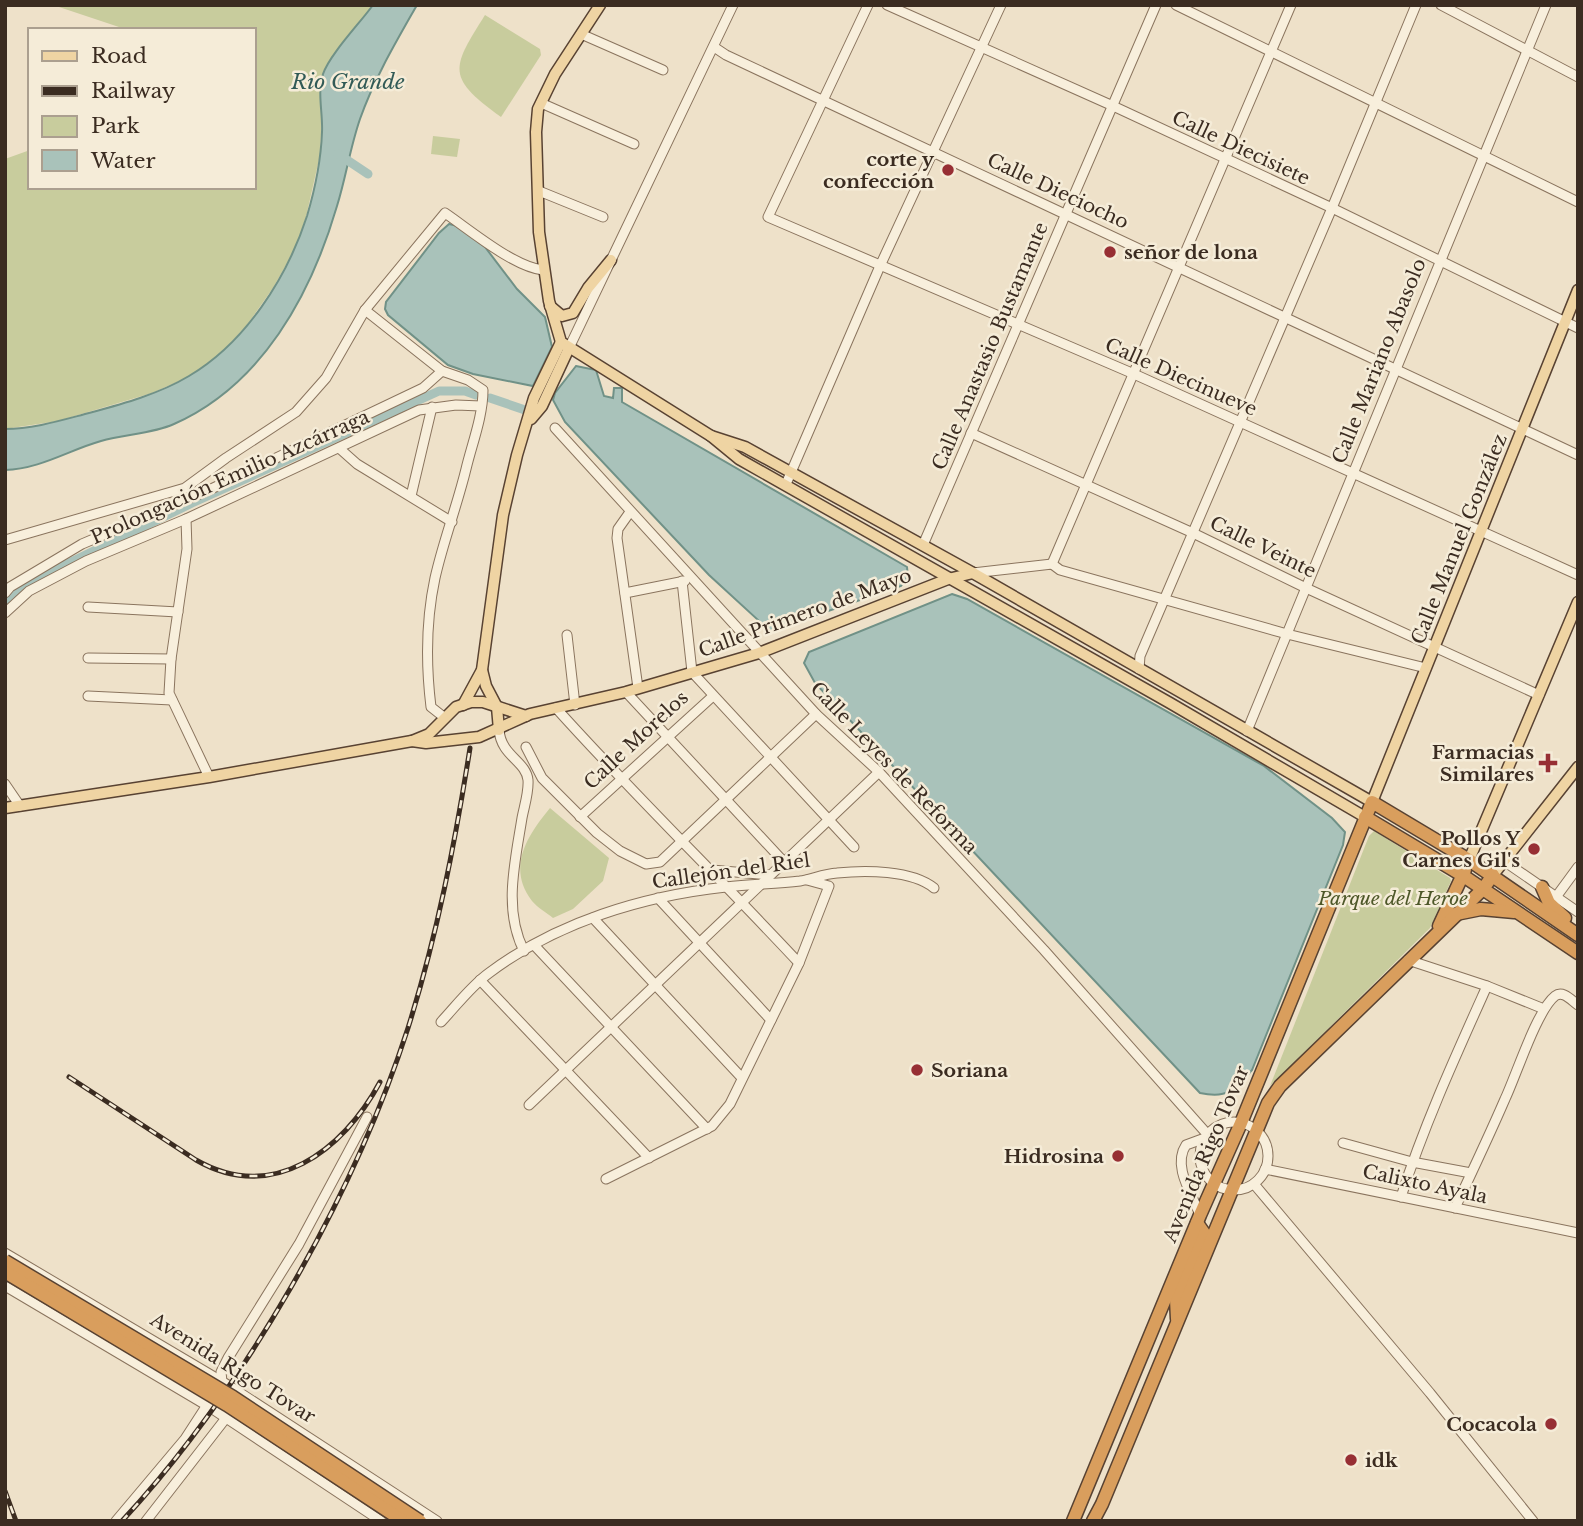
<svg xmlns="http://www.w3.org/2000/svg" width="1583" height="1526" font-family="'Libre Baskerville',serif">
	<rect width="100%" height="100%" fill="#eee1c9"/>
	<g fill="#c8cc9d">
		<polygon points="53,5 373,5 324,72 320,155 306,217 295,249 273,288 247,325 219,355 188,377 152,393 58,421 5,429 5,159 30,150 30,187 254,187 254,30 118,30 119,27"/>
		<path d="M485 15 540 49 541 55 501 117C446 77 451 69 485 15Z"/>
		<polygon points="433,136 460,139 457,157 431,154"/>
		<path d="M550 808 609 858 603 881 573 909 553 918C547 913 538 908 532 901 506 867 528 835 550 808Z"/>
		<polygon points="1374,831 1450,878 1451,881 1430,928 1270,1086 1369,836"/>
	</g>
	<g fill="#a9c2ba" stroke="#709187" stroke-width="2">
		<path d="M373 5H417C396 42 374 79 360 119 350 148 346 177 337 206 311 295 262 385 174 424 152 434 124 434 101 441 69 450 40 469 5 470V429C33 429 62 420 89 413 122 404 159 394 189 376 245 343 287 278 307 216 315 189 321 160 322 132 323 113 317 93 323 74 330 54 360 23 373 5Z"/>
		<polygon points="449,224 458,226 485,247 517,289 545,317 552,347 533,386 473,374 448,365 388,315 385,309 386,302 439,233"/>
		<polygon points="576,366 596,370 604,396 613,398 614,388 622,388 622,402 907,567 908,577 901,586 770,631 709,575 565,422 553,400 555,393"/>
		<path d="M952 594 967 599 1264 766 1332 818 1345 832 1343 845 1252 1070C1235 1090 1228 1099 1200 1093L815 683 804 663 809 652Z"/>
	</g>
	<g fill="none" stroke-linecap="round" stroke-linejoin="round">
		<g stroke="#a9c2ba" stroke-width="9">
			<polyline points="338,154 368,174"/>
			<polyline points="490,398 525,410"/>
			<polyline points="5,602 22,586 192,503 439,391 465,391 476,395"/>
		</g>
		<defs>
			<g id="minor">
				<polyline points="868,5 768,217 1134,374 1578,575"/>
				<polyline points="887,5 1113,106 1332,208 1578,328"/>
				<polyline points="1176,5 1578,202"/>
				<polyline points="1441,5 1578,77"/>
				<polyline points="581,34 663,70"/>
				<polyline points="714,47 726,55 1578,455"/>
				<polyline points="541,103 634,144"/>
				<polyline points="539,191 603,217"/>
				<path d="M365 310 442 371 468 380 483 390C483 416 472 444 466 469 457 506 443 542 435 578 426 620 426 666 431 707L445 718"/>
				<polyline points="569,348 733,5"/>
				<polyline points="555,428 816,714 879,772 1044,950 1208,1135"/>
				<polyline points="971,433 1193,533 1306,588 1539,695"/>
				<polyline points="339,448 357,464 452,522"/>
				<polyline points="786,484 880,266 1001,5"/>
				<polyline points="411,496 432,407"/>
				<polyline points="630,512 618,529 617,538 638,688"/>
				<polyline points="186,519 187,549 171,659 169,693 209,777"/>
				<path d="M5 540 185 488 226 458 296 412 326 378 365 310 445 213C470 230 514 267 543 270"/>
				<polyline points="923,545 1156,5"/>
				<polyline points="1052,564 1291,5"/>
				<polyline points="973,573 1052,564 1060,570 1287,634 1426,668"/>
				<polyline points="682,581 692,672 854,847"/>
				<polyline points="5,593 10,587 82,544 209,490 423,388 442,371"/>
				<polyline points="625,593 685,581"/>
				<polyline points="88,607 178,612"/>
				<polyline points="5,613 29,591 86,561 186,519 419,410 456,405 481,406"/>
				<polyline points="567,635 575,705"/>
				<polyline points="88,658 171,659"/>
				<polyline points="1139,669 1140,656 1332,208 1416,5"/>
				<polyline points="626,692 783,861"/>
				<polyline points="88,696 172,700"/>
				<path d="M556 708C635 796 719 877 799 963"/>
				<path d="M499 730C501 756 526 761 528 780 529 792 524 807 522 818 515 862 503 910 524 951"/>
				<polyline points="1247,731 1546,5"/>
				<polyline points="526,747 542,778 597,833 620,851 646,864 660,862 816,714"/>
				<polyline points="5,784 20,806"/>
				<polyline points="580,817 713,696"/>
				<polyline points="1504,861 1578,912"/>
				<polyline points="712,870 770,875"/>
				<polyline points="1556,897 1578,867"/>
				<polyline points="658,898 771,1020"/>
				<polyline points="593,918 742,1078"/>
				<polyline points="534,945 707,1129"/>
				<polyline points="1408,960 1487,986 1544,1009"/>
				<polyline points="480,980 649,1158"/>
				<path d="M441 1022C456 1006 471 986 489 973 557 922 643 896 726 887 751 884 776 884 800 881 812 879 824 874 837 873 865 870 912 870 934 888"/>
				<polyline points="529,1105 879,772"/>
				<circle cx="1234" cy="1156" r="34"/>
				<polyline points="1343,1143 1412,1162 1471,1173"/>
				<polyline points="1265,1169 1578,1233"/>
				<polyline points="606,1179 712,1126 730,1104 799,963 829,886 807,880"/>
				<polyline points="1254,1184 1430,1393 1533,1521"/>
				<path d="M1401 1197C1424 1125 1456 1055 1487 986"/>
				<path d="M1455 1208C1472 1172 1489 1136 1505 1099 1516 1076 1537 1010 1555 996 1563 990 1571 1000 1578 1005"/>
				<path d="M1200 1215C1192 1194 1172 1166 1186 1145L1205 1138"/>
				<polyline points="5,1253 228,1385 437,1521"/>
				<polyline points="5,1286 211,1408 381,1521"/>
				<polyline points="116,1521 185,1439 222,1382 221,1372 228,1358 299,1244 367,1117"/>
				<polyline points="146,1521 226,1418"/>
			</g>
			<g id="major">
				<polyline points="600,5 555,74 538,109 536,132 539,232 549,301 561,342 711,436 739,459 1170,703 1365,817"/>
				<polyline points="550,306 562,316 573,313 588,288 611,260"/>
				<polyline points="531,419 542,406 569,348"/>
				<polyline points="711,436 745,447 973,573 1372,802 1578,290"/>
				<polyline points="482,670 486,686 497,707 499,730"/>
				<polyline points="463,705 482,670 503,515 517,455 534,398 561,342"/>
				<polyline points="412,741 426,743 479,737 530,714 626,692 759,653 948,579 973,573"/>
				<polyline points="5,808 209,777 412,741 429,734 456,707 471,702 483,702 526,716"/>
				<polyline points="1469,860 1578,602"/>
				<polyline points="1493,875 1578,767"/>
			</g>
			<g id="highway">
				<polyline points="1365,817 1462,875 1578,953"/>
				<polyline points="1542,887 1549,903 1565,918"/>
				<polyline points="1456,914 1481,909 1514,912"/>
				<polyline points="1439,926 1465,870"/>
				<polyline points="1177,1319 1176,1299 1204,1233 1197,1223"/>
				<polyline points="1073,1521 1200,1215 1241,1123 1372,802 1469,860 1578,935"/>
				<polyline points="1093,1521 1102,1504 1268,1103 1280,1086 1483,889 1493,875"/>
			</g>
		</defs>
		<use href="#minor" stroke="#8a745e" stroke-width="11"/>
		<use href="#major" stroke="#584232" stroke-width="13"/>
		<use href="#highway" stroke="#584232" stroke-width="15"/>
		<use href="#minor" stroke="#f8efdc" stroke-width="9"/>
		<use href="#major" stroke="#efd4a3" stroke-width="10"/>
		<use href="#highway" stroke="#d99e5d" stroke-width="12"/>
		<defs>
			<g id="rail">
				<path d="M69 1077 196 1160C273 1204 343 1151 380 1082"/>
				<polyline points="5,1491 16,1521"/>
				<path d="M122 1521C244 1389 353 1198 408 1028 437 936 455 843 470 748"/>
			</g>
		</defs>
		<use href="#rail" stroke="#3b2c21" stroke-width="5"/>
		<use href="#rail" stroke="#f5ecd8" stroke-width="2.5" stroke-dasharray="8" stroke-linecap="butt"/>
		<defs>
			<g id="highway-bridge">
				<polyline points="5,1261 233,1397 420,1521"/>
				<polyline points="5,1272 227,1405 403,1521"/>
			</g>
		</defs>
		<use href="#highway-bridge" stroke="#584232" stroke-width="15" stroke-linecap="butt"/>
		<use href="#highway-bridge" stroke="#d99e5d" stroke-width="12"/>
	</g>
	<g fill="#972f34" stroke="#f5ecd8" stroke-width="2.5">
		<circle cx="948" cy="170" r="7"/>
		<circle cx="1110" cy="252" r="7"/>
		<path d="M1544.5 752.5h7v7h7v7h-7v7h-7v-7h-7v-7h7z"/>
		<circle cx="1534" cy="849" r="7"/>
		<circle cx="917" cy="1070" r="7"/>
		<circle cx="1118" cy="1156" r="7"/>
		<circle cx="1551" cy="1424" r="7"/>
		<circle cx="1351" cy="1460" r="7"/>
	</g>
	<g text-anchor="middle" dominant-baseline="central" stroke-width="5" stroke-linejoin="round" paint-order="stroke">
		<g font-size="19" fill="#3b2c21" stroke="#f5ecd8">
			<text transform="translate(1241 148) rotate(25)">Calle Diecisiete</text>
			<text transform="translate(1058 191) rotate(25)">Calle Dieciocho</text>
			<text transform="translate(990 346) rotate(-67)">Calle Anastasio Bustamante</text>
			<text transform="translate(1379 361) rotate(-68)">Calle Mariano Abasolo</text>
			<text transform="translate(1181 377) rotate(24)">Calle Diecinueve</text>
			<text transform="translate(230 477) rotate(-24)">Prolongación Emilio Azcárraga</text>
			<text transform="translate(1459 539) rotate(-68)">Calle Manuel González</text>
			<text transform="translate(1263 547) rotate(26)">Calle Veinte</text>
			<text transform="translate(805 613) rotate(-20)">Calle Primero de Mayo</text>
			<text transform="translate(636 740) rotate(-43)">Calle Morelos</text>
			<text transform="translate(894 768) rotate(46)">Calle Leyes de Reforma</text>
			<text transform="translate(731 871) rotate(-8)">Callejón del Riel</text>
			<text transform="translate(1206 1154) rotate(-67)">Avenida Rigo Tovar</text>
			<text transform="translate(1425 1184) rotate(12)">Calixto Ayala</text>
			<text transform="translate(233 1368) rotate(32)">Avenida Rigo Tovar</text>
		</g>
		<g font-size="19" font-weight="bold" fill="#3b2c21" stroke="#f5ecd8" text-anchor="end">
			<text x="934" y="159">corte y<tspan x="934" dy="22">confección</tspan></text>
			<text x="1124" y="252" text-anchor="start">señor de lona</text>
			<text x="1534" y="752">Farmacias<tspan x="1534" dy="22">Similares</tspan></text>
			<text x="1520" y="838">Pollos Y<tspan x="1520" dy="22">Carnes Gil's</tspan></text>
			<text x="931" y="1070" text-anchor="start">Soriana</text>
			<text x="1104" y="1156">Hidrosina</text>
			<text x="1537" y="1424">Cocacola</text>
			<text x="1365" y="1460" text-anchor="start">idk</text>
		</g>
		<g font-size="19" font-style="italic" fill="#4d5728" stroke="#f5ecd8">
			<text x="1393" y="898">Parque del Heroe</text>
		</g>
		<g font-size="21" font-style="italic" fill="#315a56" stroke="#f5ecd8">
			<text x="348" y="82">Rio Grande</text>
		</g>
	</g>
	<rect width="1583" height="1526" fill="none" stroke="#3b2c21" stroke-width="14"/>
	<rect x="28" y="28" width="228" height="161" fill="#f5ecd8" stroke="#ab9f8f" stroke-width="2"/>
	<rect x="42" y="51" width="35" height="10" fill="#efd4a3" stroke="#ab9f8f" stroke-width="2"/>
	<text x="91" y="63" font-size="21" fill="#3b2c21">Road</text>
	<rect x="42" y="86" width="35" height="10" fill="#3b2c21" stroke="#ab9f8f" stroke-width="2"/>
	<text x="91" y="98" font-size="21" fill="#3b2c21">Railway</text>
	<rect x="42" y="116" width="35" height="21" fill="#c8cc9d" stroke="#ab9f8f" stroke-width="2"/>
	<text x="91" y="133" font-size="21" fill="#3b2c21">Park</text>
	<rect x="42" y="150" width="35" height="21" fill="#a9c2ba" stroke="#ab9f8f" stroke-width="2"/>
	<text x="91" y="168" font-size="21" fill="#3b2c21">Water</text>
</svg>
